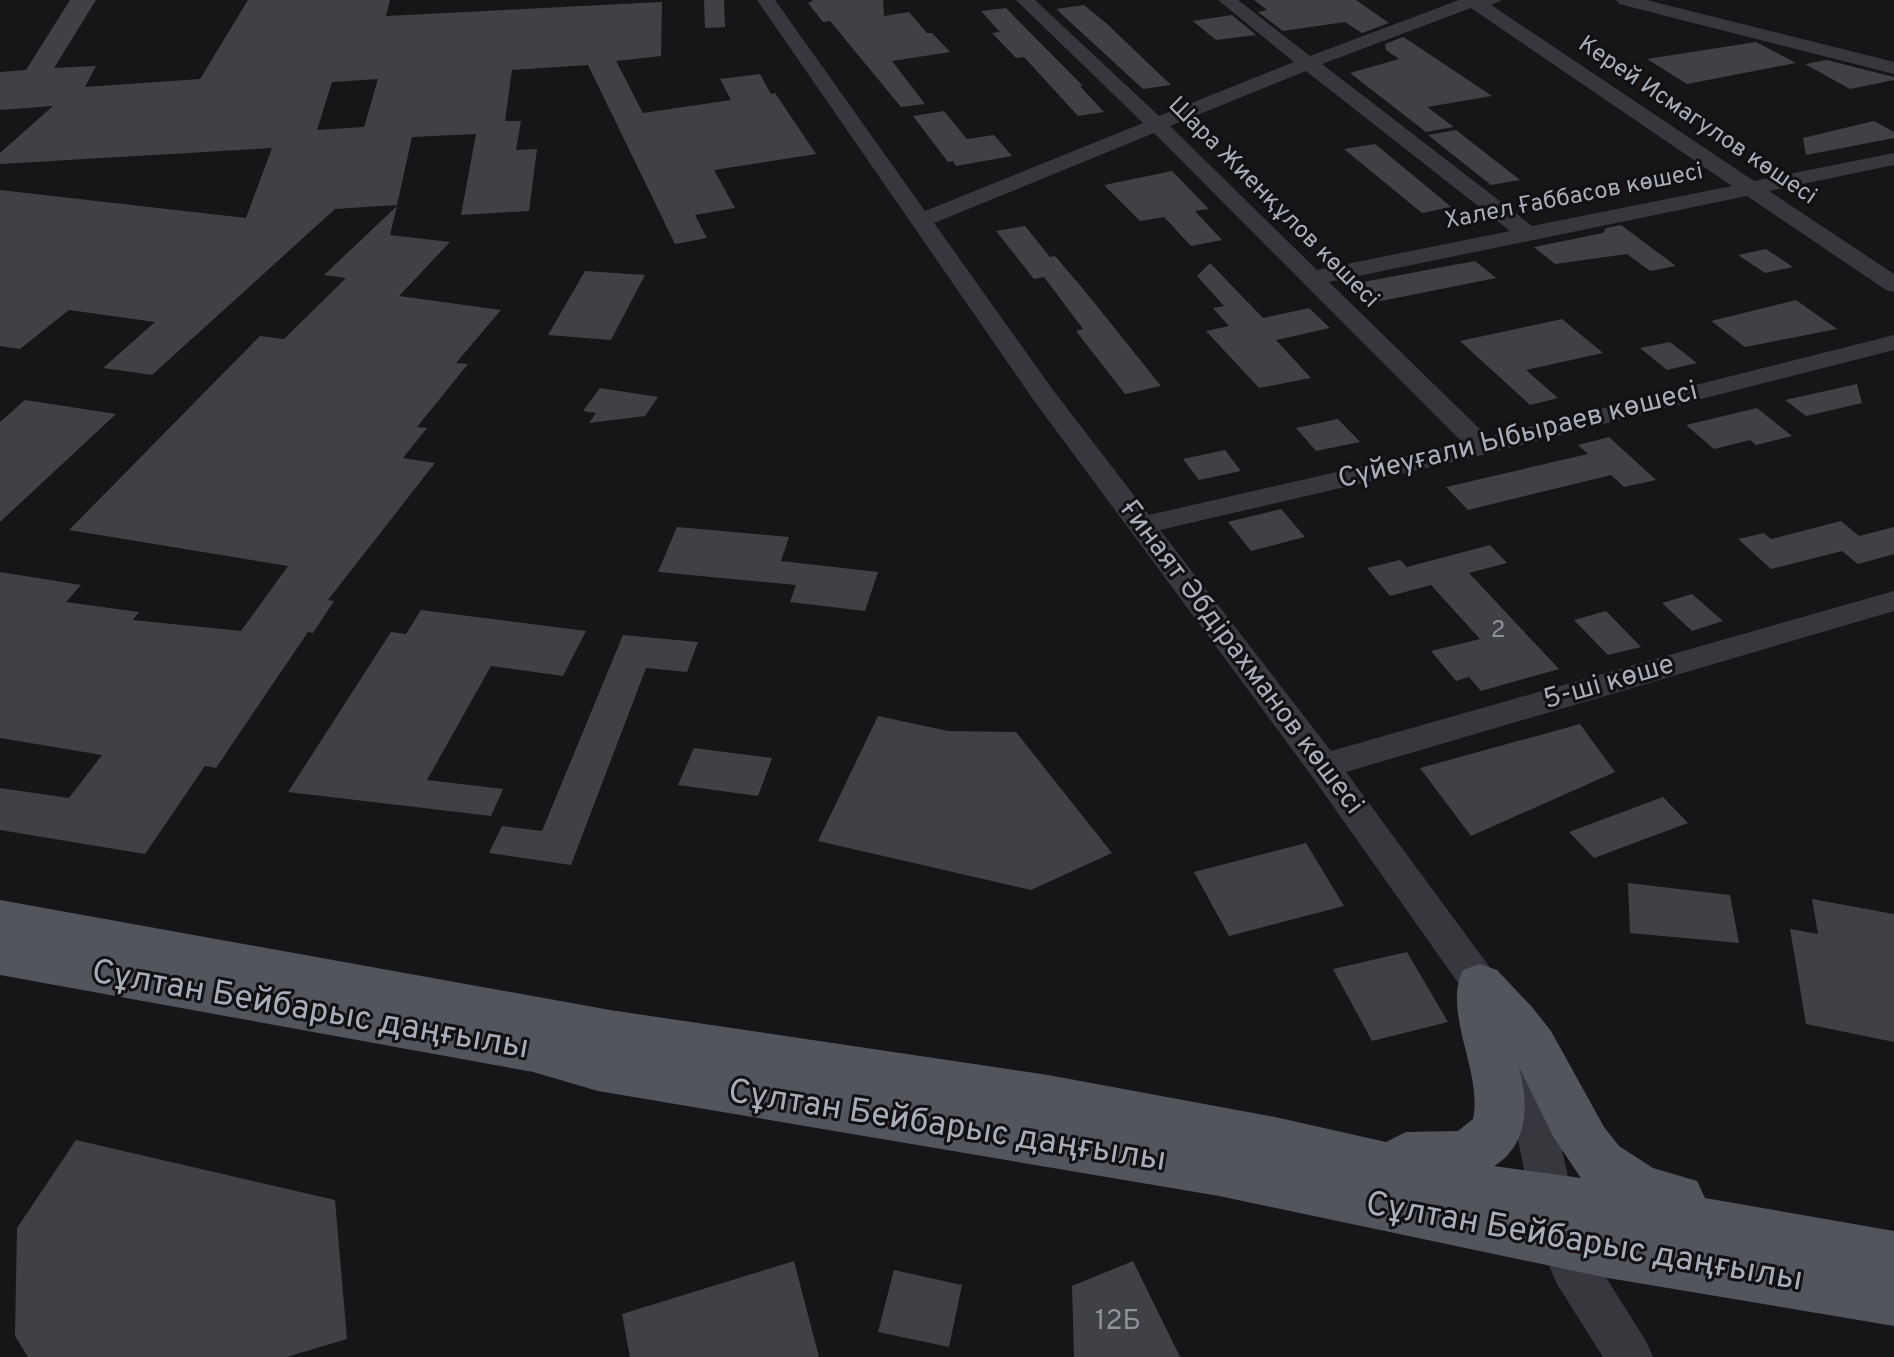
<svg xmlns="http://www.w3.org/2000/svg" width="1894" height="1357" font-family="Overpass,sans-serif">
	<rect width="100%" height="100%" fill="#161618"/>
	<g fill="#404145" fill-rule="evenodd">
		<path d="M70 0H96L54 68 96 66 85 87 200 79 248 0H390L386 16 662 2 661 56 616 61 643 113 731 100 720 79 760 74 771 94 775 93 816 154 714 170 735 208 695 215 707 238 675 244 588 65 512 70 505 121H521L516 150 537 149 529 211 461 215 476 134 412 137 397 205 335 209 152 375 103 368 155 322 69 310 20 349 0 346V190L246 218 272 148 0 164V153L53 106 0 110V72L26 70ZM378 79 364 127 317 130 332 82Z"/>
		<polygon points="704,0 724,0 725,27 705,28"/>
		<polygon points="814,0 883,0 884,16 909,12 927,33 932,33 950,52 892,61 925,104 901,107 830,21 823,22 808,3"/>
		<polygon points="1254,0 1356,0 1389,23 1362,33 1345,22 1283,31 1258,12 1267,10"/>
		<polygon points="1084,5 1106,23 1171,85 1143,89 1056,9"/>
		<polygon points="1006,8 1083,86 1080,86 1104,112 1078,116 1024,57 1016,58 992,33 1000,32 981,11"/>
		<polygon points="1232,15 1256,35 1216,40 1193,21"/>
		<polygon points="1403,37 1408,40 1492,96 1427,107 1454,127 1426,132 1350,73 1399,59 1386,50 1385,44"/>
		<polygon points="1756,42 1796,63 1687,84 1647,59"/>
		<polygon points="1827,60 1894,77 1894,80 1850,89 1805,64"/>
		<polygon points="944,111 967,139 994,135 1012,156 956,166 953,161 948,162 913,116"/>
		<polygon points="1874,121 1894,132 1894,138 1806,155 1803,138"/>
		<polygon points="1456,130 1520,180 1491,185 1428,135"/>
		<polygon points="1375,144 1437,195 1451,207 1422,213 1344,149"/>
		<polygon points="1172,171 1209,209 1195,211 1222,240 1191,246 1164,217 1140,221 1104,185"/>
		<polygon points="397,206 390,235 450,242 399,296 501,310 456,363 468,364 417,427 427,428 403,458 435,463 328,600 334,601 313,633 308,632 216,768 205,766 145,854 0,830 0,788 69,798 102,755 0,738 0,572 81,585 66,602 139,612 133,620 241,631 288,566 69,530 260,336 284,339 346,278 324,275"/>
		<polygon points="1621,225 1676,266 1650,271 1627,254 1555,264 1534,247 1603,233 1606,228"/>
		<polygon points="1025,226 1050,257 1055,256 1084,290 1161,386 1125,394 1076,331 1083,329 1044,277 1034,279 996,231"/>
		<polygon points="1766,249 1793,267 1765,273 1738,255"/>
		<polygon points="1475,261 1496,278 1366,304 1347,285"/>
		<polygon points="1210,263 1263,318 1309,308 1330,328 1276,340 1311,378 1259,388 1206,331 1229,326 1213,308 1224,306 1197,276"/>
		<polygon points="585,271 645,275 611,340 548,335"/>
		<polygon points="1796,300 1837,329 1745,347 1711,321"/>
		<polygon points="1562,319 1603,353 1526,370 1558,398 1530,405 1460,341"/>
		<polygon points="1670,342 1697,363 1667,370 1640,348"/>
		<polygon points="1857,384 1862,403 1806,416 1785,400"/>
		<polygon points="600,388 658,397 645,416 589,423 596,413 583,411"/>
		<polygon points="25,400 116,414 0,522 0,422"/>
		<polygon points="1757,408 1792,436 1756,445 1750,440 1714,449 1686,425"/>
		<polygon points="1338,419 1360,442 1316,451 1296,428"/>
		<polygon points="1609,437 1656,480 1624,487 1611,475 1468,510 1446,487 1588,454 1578,445"/>
		<polygon points="1225,450 1241,471 1199,480 1183,459"/>
		<polygon points="1281,509 1305,537 1251,551 1228,522"/>
		<polygon points="1841,521 1859,536 1894,527 1894,554 1858,564 1842,551 1771,569 1738,539 1764,533 1771,539"/>
		<polygon points="677,527 789,537 781,561 878,572 865,611 790,602 796,585 658,572"/>
		<polygon points="1490,545 1507,563 1469,573 1559,669 1481,691 1469,677 1456,681 1431,651 1480,639 1431,585 1390,596 1367,568 1400,560 1407,567"/>
		<polygon points="1692,594 1723,621 1692,631 1662,603"/>
		<polygon points="421,610 586,631 563,676 491,666 427,780 503,789 491,816 288,792 391,632 406,634"/>
		<polygon points="1606,611 1641,647 1608,655 1574,620"/>
		<polygon points="623,635 698,642 687,672 646,668 571,865 489,853 502,826 542,831"/>
		<polygon points="878,716 948,731 1016,732 1112,853 1031,890 818,841"/>
		<polygon points="1580,724 1615,772 1471,836 1420,768"/>
		<polygon points="694,748 772,758 758,796 678,785"/>
		<polygon points="1663,797 1688,823 1594,858 1569,832"/>
		<polygon points="1306,843 1344,906 1229,936 1194,872"/>
		<polygon points="1628,883 1730,895 1739,943 1630,933"/>
		<polygon points="1812,899 1894,914 1894,1042 1806,1024 1790,929 1818,934"/>
		<polygon points="1407,952 1448,1022 1372,1041 1333,969"/>
		<polygon points="76,1140 335,1200 347,1339 287,1357 28,1357 15,1336 17,1228"/>
		<polygon points="794,1261 819,1357 630,1357 622,1314"/>
		<polygon points="1133,1261 1180,1357 1074,1357 1072,1286"/>
		<polygon points="894,1270 962,1285 949,1347 878,1332"/>
	</g>
	<g fill="none" stroke-linecap="round" stroke-linejoin="round">
		<g fill="#37383d" fill-rule="evenodd">
			<path d="M757 0H775L925 211 1143 123 1016 0H1035L1159 116 1294 62 1218 0H1238L1310 56 1459 0H1502L1491 5 1754 181 1894 153V165L1769 191 1894 274V292L1886 290 1747 196 1329 282 1488 437 1894 335V350L1482 455 1160 530 1331 751 1894 591V611L1346 772 1494 973 1545 1076 1583 1241 1646 1341 1653 1357H1603L1557 1284 1539 1242 1505 1076 1466 994 1311 775 1035 402ZM1471 8 1732 186 1532 226 1322 64ZM1306 71 1510 231 1317 270 1170 126ZM1154 133 1463 443 1149 515 1053 390 934 223Z"/>
			<polygon points="1616,0 1646,0 1894,62 1894,74 1619,4"/>
		</g>
		<path fill="#53555c" fill-rule="evenodd" d="M0 900 610 1010 1048 1075 1275 1117 1386 1142 1406 1132 1458 1131 1473 1119C1483 1073 1442 1012 1463 970L1480 964 1497 970 1532 1007 1551 1031 1604 1127 1619 1146 1653 1168 1697 1181 1705 1198 1894 1231V1326L1608 1278 1219 1196 598 1091 533 1072 0 975ZM1518 1065 1554 1138 1581 1178 1494 1166C1530 1144 1529 1101 1518 1065Z"/>
	</g>
	<g text-anchor="middle" dominant-baseline="central" stroke-width="6" stroke-linejoin="round" paint-order="stroke">
		<g font-size="24" fill="#a8adb8" stroke="#111113">
			<text transform="translate(1697 121) rotate(34)">Керей Исмагулов көшесі</text>
			<text transform="translate(1574 197) rotate(-11)">Халел Ғаббасов көшесі</text>
			<text transform="translate(1273 203) rotate(45)">Шара Жиенқұлов көшесі</text>
		</g>
		<g font-size="24" fill="#8e929b">
			<text x="1498" y="631">2</text>
		</g>
		<g font-size="28" fill="#a8adb8" stroke="#111113">
			<text transform="translate(1518 436) rotate(-14)">Сүйеуғали Ыбыраев көшесi</text>
			<text transform="translate(1241 658) rotate(53)">Ғинаят Әбдірахманов көшесі</text>
			<text transform="translate(1609 683) rotate(-16)">5-шi көше</text>
		</g>
		<g font-size="28" fill="#8e929b">
			<text x="1118" y="1322">12Б</text>
		</g>
		<g font-size="34" fill="#a8adb8" stroke="#111113">
			<text transform="translate(310 1011) rotate(10)">Сұлтан Бейбарыс даңғылы</text>
			<text transform="translate(947 1127) rotate(9)">Сұлтан Бейбарыс даңғылы</text>
			<text transform="translate(1584 1243) rotate(10)">Сұлтан Бейбарыс даңғылы</text>
		</g>
	</g>
</svg>
